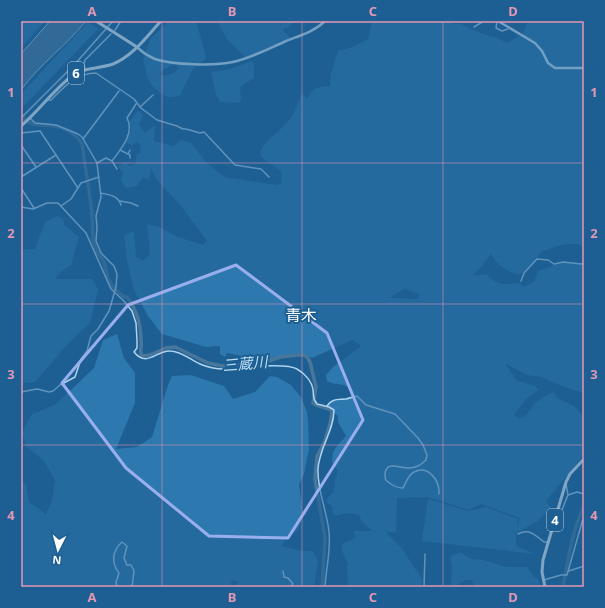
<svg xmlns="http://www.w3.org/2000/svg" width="605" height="608" font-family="'Noto Sans','Noto Sans JP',sans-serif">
	<rect width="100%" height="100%" fill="#1d5f93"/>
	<g fill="#2d78ae" fill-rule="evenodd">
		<polygon points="21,21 45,21 21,48"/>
		<path d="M169 21H193L197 25 206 56 205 60 193 69 180 95 173 97H168L159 92 152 86 147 76 143 59 151 38ZM173 65H176L178 69C172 75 168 76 160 75L162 70Z"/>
		<polygon points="217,21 293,21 289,27 284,28 283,31 288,35 290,40 246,58 227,39"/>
		<path d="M372 21 450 22 453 24H461L473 30 492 37 493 36 507 43 522 34 528 22 527 21H584V247C571 239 553 248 541 252 538 258 526 274 518 274 508 273 495 263 491 254 484 262 480 270 472 276L487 274C497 287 507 284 520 283L523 287 534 282 538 271 550 267 554 264 563 262 582 264 584 265V393L564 387 542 377 527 375 505 363 516 380 535 386 538 390 526 399 514 415 519 418 525 417C534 404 538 398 554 392L557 398 574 406 584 417 583 456 546 501 551 508 538 521 516 533V546L535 554 422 541 428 499 468 511 486 507 518 519 517 528 520 518 481 504 468 510 428 497 397 498 396 533 385 531 403 550 423 581 419 587H352L348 584 347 568 348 564 342 551V544L356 538 354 531H373L362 522 359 515 350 513 337 515 333 514 332 506 327 503 326 500 334 491 335 479 337 476V469L333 466C330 450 336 448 346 436L338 422V416L327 406 331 401 354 396C345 379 341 388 327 381L326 375 333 367 360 347 361 345 352 340 312 358 304 355H289L269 360 253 362 247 357 227 353 225 357 220 354V346L206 347 162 334 148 316 134 290 127 260 124 236 134 231 136 257 143 261 150 254 147 224 159 227 178 237 203 245 207 241 181 206 157 180 151 168 149 180 143 177 137 186 126 188 121 180 123 173 118 166 126 161 129 166 135 164 137 154 141 153 140 144 136 142 133 145 125 143 131 131 130 121 138 111 143 115 139 125 145 133 155 125 154 141 173 146 181 140 191 143 206 162 224 177 276 185 282 183 281 171 261 157 260 151 269 139 277 133 291 118 302 94 308 99C312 87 318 87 330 86L331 74 338 51 353 47 368 39ZM405 288 410 291H412L415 293H419L418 299 390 298Z"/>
		<polygon points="88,22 98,29 21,109 21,94"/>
		<polygon points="252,61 254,64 254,78 241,86 240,90 241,99 239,103 220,102 216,94 211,72 230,69"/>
		<polygon points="57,216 63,219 65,226 79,237 71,265 61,272 55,279 92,279 98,289 90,323 64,348 35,382 21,383 21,250 35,249 45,222"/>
		<polygon points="117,334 124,358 135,373 135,403 116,449 137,447 152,437 168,385 172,376 191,375 224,386 233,399 255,392 270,376 277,377 291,385 301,397 307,412 308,420 309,449 304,474 299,485 302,505 301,520 299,529 286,539 281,546 301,551 313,551 318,561 314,587 234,587 238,582 232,580 230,587 21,587 21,480 26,484 29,502 46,514 52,500 55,480 44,461 26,446 22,432 32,414 55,405 94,368 103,340"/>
		<path d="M460 552 471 559 483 560 507 567H527L534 577 539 580V587H475L472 580C464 580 461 581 456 587H451L452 567 450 558 451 556Z"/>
	</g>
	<path fill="#49779b" stroke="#a2d0f0" d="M50 21H86C66 46 40 64 21 90V54Z"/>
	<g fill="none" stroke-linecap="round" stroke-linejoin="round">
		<g stroke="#49779b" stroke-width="3.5">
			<path d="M21 115C23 117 25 121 28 122 32 125 38 124 43 125 58 125 74 130 82 144L92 212 93 241 97 252 104 262 108 279 113 287 124 297H127C137 310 141 325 141 341 142 347 139 351 142 356L150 355 166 348 175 347 208 363 222 366 263 363 280 357 298 355H304L307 357 310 362 316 387 313 403C318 408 327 406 332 411L330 424 324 443 317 456 315 479 325 538 322 587"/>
			<path d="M563 587C568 560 572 531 584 506"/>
		</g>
		<polyline stroke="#3f77a3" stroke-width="1.5" stroke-dasharray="1.5 1" stroke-linecap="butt" points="100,72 103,63"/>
		<g stroke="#afd3ee" stroke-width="1.5">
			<polyline points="497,21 496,28 502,31 508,29"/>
			<polyline points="474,27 484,21"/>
			<polyline points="115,30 121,21"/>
			<polyline points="85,69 84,64 85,60 111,34"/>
			<path d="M48 100H51C64 87 76 73 96 73L134 99 141 108 157 120 177 126 183 129H186L200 133 204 132 235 165 261 169 269 177"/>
			<polyline points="140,107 153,95"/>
			<polyline points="21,118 75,64 113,21"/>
			<polyline points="21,133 40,131 78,188"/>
			<polyline points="83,139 119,91"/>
			<polyline points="21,145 36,167"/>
			<polyline points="120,150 130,155 130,158"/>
			<polyline points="128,154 130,150"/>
			<polyline points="112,161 117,169"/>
			<path d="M97 163 106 158 112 161C121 149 135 133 127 118L136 104"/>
			<polyline points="21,177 56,155"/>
			<polyline points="21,188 34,208"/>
			<path d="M101 193C109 195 118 195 121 205"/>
			<polyline points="120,201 131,203 138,206"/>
			<polyline points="61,206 71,199 81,183 99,177"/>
			<path d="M21 207 33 209 47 203H58L86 233 111 289 123 300 132 311 136 323 137 340V348L134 352C147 368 157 350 170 351 181 351 191 360 200 364 207 367 216 369 224 369 238 368 286 362 297 369 304 373 312 381 313 390 314 396 312 398 317 404L329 407 334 410C334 431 319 448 318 469 317 490 327 511 329 532 331 551 326 568 325 587"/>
			<polyline points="521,281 524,273 537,259 548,260 554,264 563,262 582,264 584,260"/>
			<polyline points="21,392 37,389 49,392 53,391 60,385 75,377 81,359 87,351 91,336 98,329 109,311 116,287 117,274 114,266 101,253 96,241 97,227 96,216 101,197 97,163 82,137 78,134 56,125 35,123 30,118"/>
			<path d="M327 406C332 398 338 400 346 399 350 398 353 397 357 396L366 405 395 414 418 438 423 445 427 455 426 460C422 464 415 468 409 468 401 469 386 460 385 474 385 478 385 480 388 482 392 485 398 488 403 488 406 483 408 475 414 472 428 465 440 480 439 494"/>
			<polyline points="566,484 568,495 577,492 584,494"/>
			<polyline points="556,521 559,517 568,495"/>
			<path d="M518 534C529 528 535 535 544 542H549"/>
			<polyline points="283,571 284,577 288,578 293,584 290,587"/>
			<polyline points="569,571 584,566"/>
			<polyline points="544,580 561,575 567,575 584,515"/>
			<path d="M117 587 116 582 119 573C111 563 112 551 122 542L127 546 124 558 127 565H131L134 571 132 587"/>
			<polyline points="424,587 425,554"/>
		</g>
		<g stroke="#dcedfa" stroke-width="2.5">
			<polyline points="498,21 535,43 542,51 548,63 555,68 584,68"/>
			<path d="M137 47C142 52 148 56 155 59 172 65 215 66 233 62 251 58 268 49 284 42 298 36 314 32 325 21"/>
		</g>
		<g stroke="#f6fbff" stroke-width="3">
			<polyline points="96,21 137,47"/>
			<path d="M21 126C39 111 53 90 72 76 84 67 99 69 113 64 133 56 147 36 161 21"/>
			<polyline points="545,587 542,572 543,560 566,482 570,474 584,459"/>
		</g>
	</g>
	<path d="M0 0H605V608H0ZM236 265 327 333 363 420 288 538 209 536 126 468 62 383 128 305Z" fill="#1d5f93" fill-opacity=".55" fill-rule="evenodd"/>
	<path fill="none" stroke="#99afed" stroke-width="3" stroke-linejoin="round" d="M236 265 327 333 363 420 288 538 209 536 126 468 62 383 128 305Z"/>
	<path fill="none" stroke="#e497b5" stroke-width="1" stroke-opacity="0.55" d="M162 21V587M302 21V587M443 21V587M21 163H584M21 304H584M21 445H584"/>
	<g text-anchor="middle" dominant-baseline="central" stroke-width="4" stroke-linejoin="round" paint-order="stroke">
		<g fill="#1d5f93" stroke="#bbcfdf" stroke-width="1">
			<rect x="68" y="62" width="16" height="22" rx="3"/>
			<rect x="547" y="509" width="16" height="22" rx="3"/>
		</g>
		<g font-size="13" font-weight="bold" fill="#fff">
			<text x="76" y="73">6</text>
			<text x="555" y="520">4</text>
		</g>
		<g font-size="15" font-style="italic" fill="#bbddf5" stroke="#1d5f93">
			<text transform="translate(245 363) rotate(-5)">三蔵川</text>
		</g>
		<g font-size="16" fill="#fff" stroke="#1d5f93">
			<text x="301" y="315">青木</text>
		</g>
	</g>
	<rect width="605" height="608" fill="none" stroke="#1d5f93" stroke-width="44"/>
	<g transform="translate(58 550) rotate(186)" stroke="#1d5f93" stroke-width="3" paint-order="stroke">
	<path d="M0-3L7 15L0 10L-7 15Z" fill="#ffffff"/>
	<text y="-6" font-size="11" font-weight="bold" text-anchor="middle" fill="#ffffff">N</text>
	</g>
	<rect x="22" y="22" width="561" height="564" fill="none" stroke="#e497b5" stroke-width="1.5"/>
	<g font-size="13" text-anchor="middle" font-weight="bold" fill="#e497b5">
		<text x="92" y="16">A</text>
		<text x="232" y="16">B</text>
		<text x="373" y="16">C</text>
		<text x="513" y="16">D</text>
		<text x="11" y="97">1</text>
		<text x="594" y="97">1</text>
		<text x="11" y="238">2</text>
		<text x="594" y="238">2</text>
		<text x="11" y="379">3</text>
		<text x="594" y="379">3</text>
		<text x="11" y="520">4</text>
		<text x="594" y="520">4</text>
		<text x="92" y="602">A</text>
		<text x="232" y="602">B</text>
		<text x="373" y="602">C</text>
		<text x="513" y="602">D</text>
	</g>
</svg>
